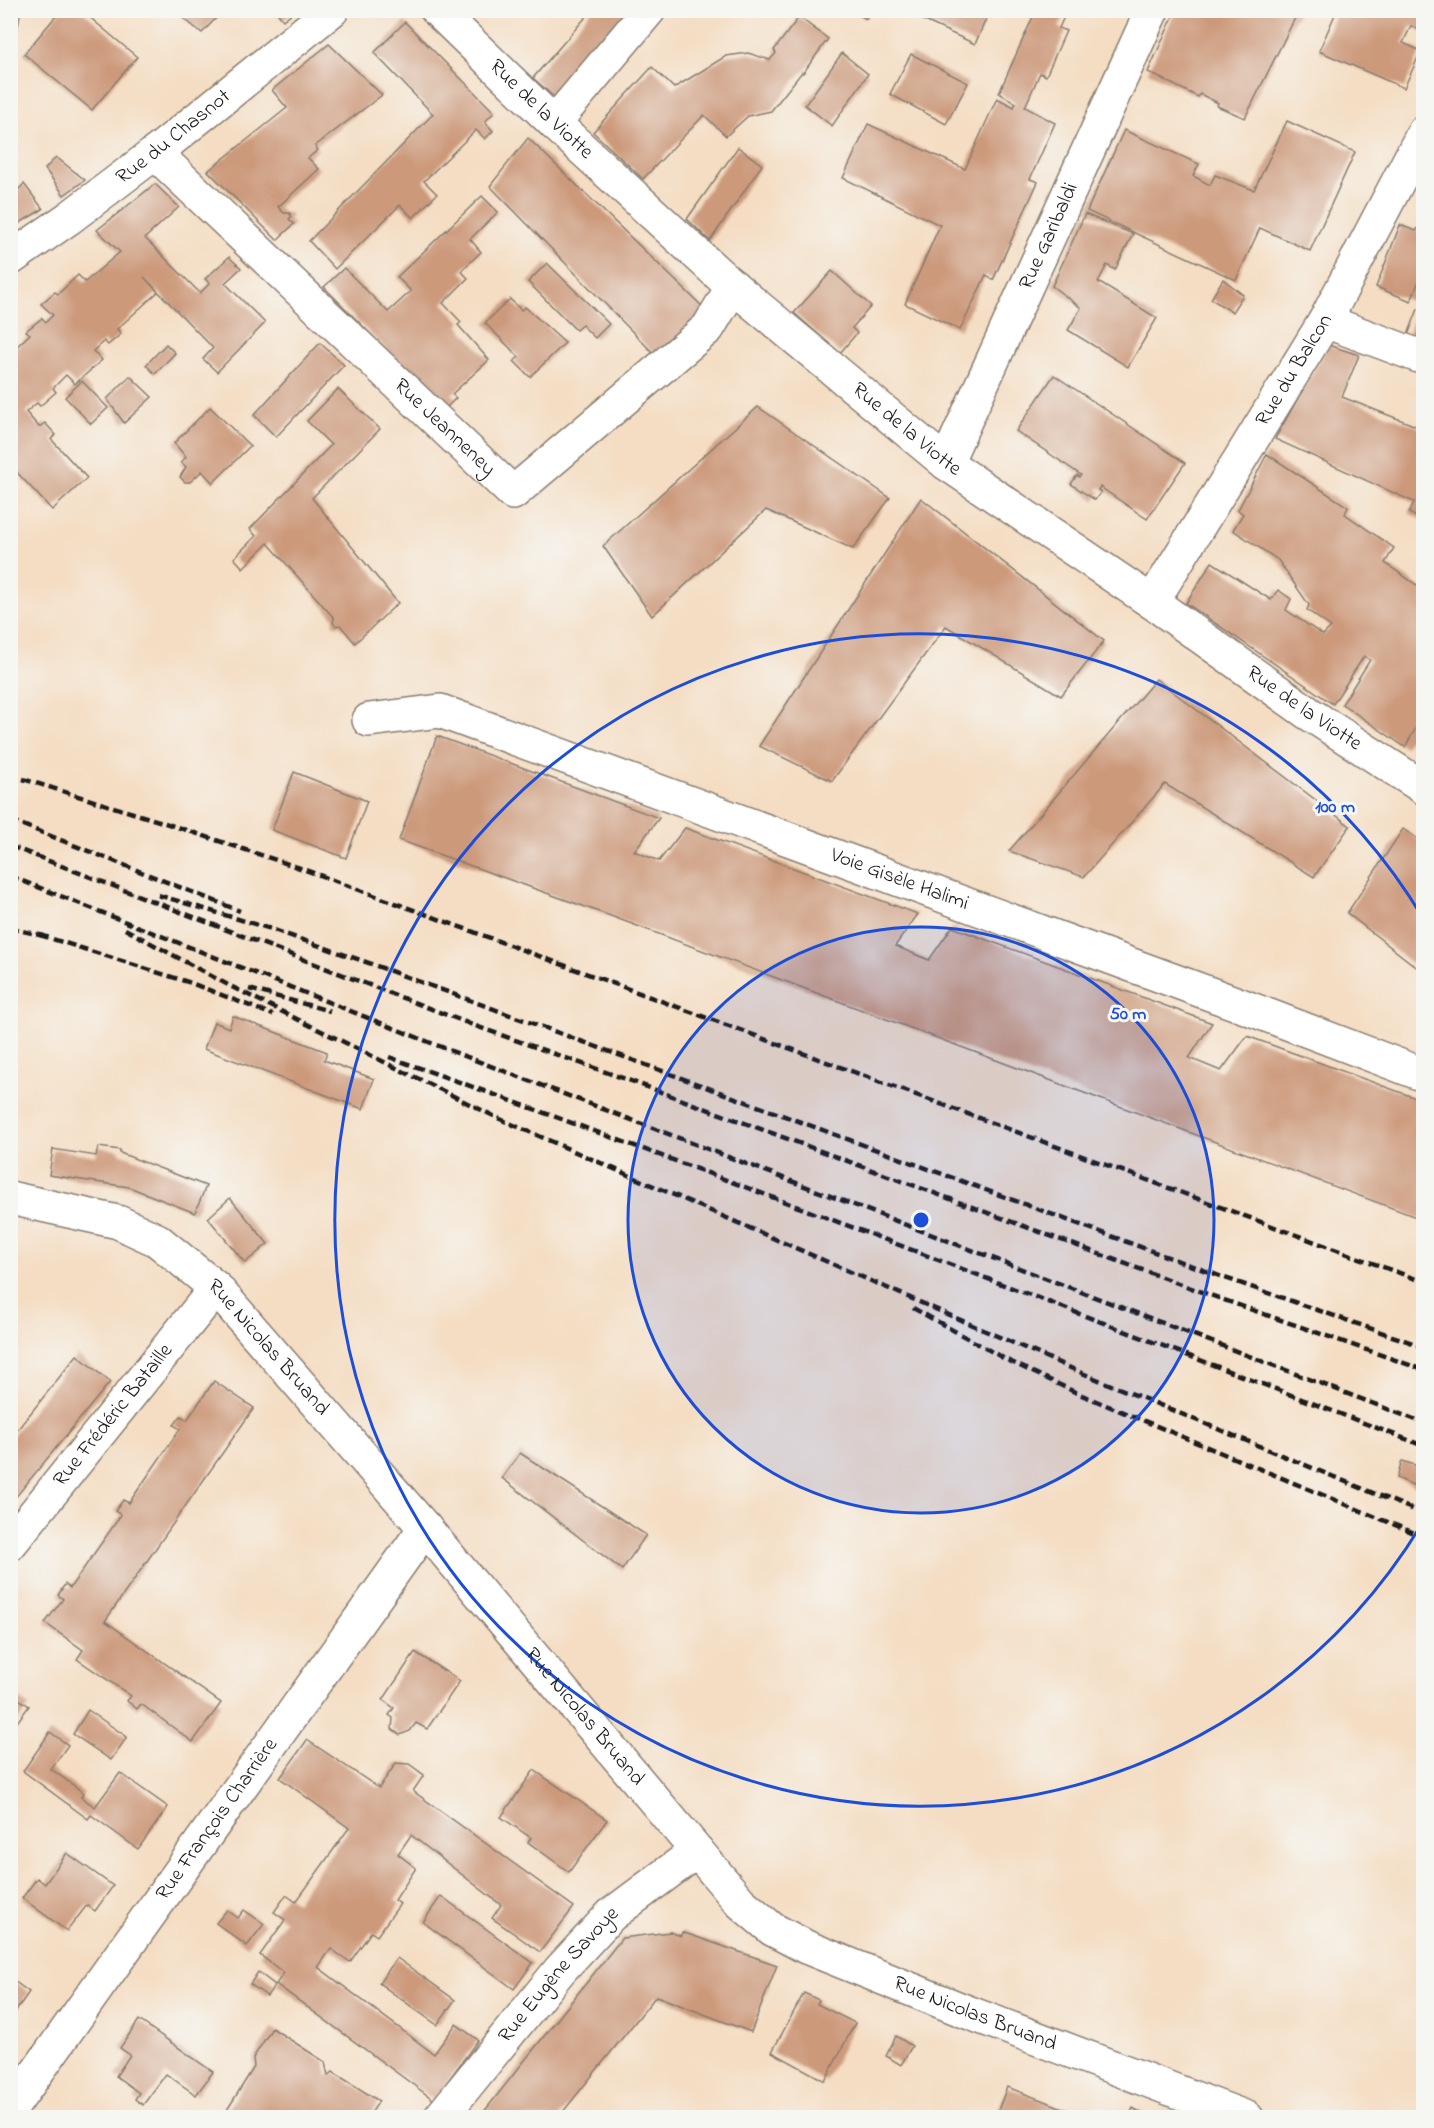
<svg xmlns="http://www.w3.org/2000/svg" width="1434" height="2128" font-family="'Indie Flower',sans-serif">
	<rect width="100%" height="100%" fill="#f6f6f2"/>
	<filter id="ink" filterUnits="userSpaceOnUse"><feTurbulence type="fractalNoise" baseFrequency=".0167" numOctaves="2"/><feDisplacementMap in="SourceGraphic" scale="12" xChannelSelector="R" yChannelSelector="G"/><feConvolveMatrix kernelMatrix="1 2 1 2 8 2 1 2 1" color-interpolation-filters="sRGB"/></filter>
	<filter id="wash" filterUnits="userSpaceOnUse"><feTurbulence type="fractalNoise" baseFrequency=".008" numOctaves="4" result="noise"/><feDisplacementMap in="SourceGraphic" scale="24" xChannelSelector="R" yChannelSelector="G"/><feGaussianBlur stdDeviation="1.35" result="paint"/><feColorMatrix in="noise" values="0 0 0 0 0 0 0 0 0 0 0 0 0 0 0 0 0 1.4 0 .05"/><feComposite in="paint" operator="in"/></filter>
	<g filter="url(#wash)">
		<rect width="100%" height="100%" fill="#f4ddc2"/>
		<g id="blocks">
			<g fill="#cc997a">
				<polygon points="10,10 18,10 20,14 18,27 10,38"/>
				<polygon points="61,10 81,10 137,57 92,110 24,54"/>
				<polygon points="179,10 214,10 219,15 202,33 177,13"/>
				<polygon points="275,10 296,10 283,20"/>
				<polygon points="592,10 638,10 560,102 533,78"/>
				<polygon points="851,10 870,10 866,19"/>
				<polygon points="901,10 990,10 975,44"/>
				<polygon points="1036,10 1067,10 1059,28 1066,31 1046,76 1040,73 1025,107 1055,123 1030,179 1038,182 993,280 986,275 960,330 905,304 940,225 843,178 868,124 965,169 997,98 1014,107 1016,103 999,93"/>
				<polygon points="1176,10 1299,10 1245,118 1217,106 1218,103 1200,94 1198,97 1148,72"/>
				<polygon points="1337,10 1424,10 1424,32 1411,26 1403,43 1421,51 1404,88 1319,51"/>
				<polygon points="799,17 828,39 803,73 802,72 771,111 748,116 726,136 704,115 643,179 593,132 652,67 674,88 726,56 748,53 770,60 776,53 774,50"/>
				<polygon points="405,22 494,112 485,122 493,131 485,139 476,130 424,181 437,194 413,218 400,205 335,269 309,241 433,114 374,53"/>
				<polygon points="329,44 382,95 315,146 318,150 308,158 319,169 278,207 284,213 290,213 291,217 289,219 294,224 277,240 208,171 287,108 272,90"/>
				<polygon points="842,53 868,74 832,126 805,105"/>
				<polygon points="911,54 968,83 946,124 890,94"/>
				<polygon points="1287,121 1355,152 1310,251 1260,228 1236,280 1087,211 1124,130 1199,164 1193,176 1210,185 1215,175 1254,190"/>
				<polygon points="528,138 707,311 658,358 490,186"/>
				<polygon points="738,147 762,165 710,241 687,219"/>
				<polygon points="56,157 85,180 64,195 45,169"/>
				<polygon points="24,184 43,209 18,224 10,216 10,190 14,194"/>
				<polygon points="155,184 179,207 145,238 200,293 210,283 205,279 229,257 241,268 225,283 265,323 217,372 203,359 213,348 144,277 158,292 117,329 121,334 108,345 104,341 93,351 102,360 75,384 66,375 53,388 56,392 40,406 37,403 26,412 39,427 45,423 56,435 51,439 87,478 52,510 10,465 10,450 12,448 10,446 10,342 16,347 30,334 26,331 42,318 46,322 53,315 41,304 55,292 58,294 78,275 85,282 120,252 97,230"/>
				<polygon points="482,196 498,212 470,239 481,252 461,271 468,278 443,303 461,322 458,325 489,360 452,394 456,398 445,409 324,287 344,268 388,312 411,291 397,277"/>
				<polygon points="1085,214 1133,234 1115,270 1107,265 1098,282 1157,318 1128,367 1068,330 1081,308 1052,286"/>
				<polygon points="1400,225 1416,231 1418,228 1424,230 1424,273 1422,273 1411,301 1376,287"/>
				<polygon points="547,263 609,324 595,338 582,325 576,330 528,282"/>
				<polygon points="832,271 871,306 852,328 857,333 840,353 794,313"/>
				<polygon points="1223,279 1243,295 1232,312 1211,299"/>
				<polygon points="510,299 521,310 525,307 565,343 530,377 514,361 519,357 485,323"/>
				<polygon points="1418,309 1424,311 1424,341 1408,335"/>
				<polygon points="320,343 344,365 276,437 254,415"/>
				<polygon points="166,344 175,353 155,374 146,365"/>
				<polygon points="1328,345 1359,355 1342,397 1424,429 1424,521 1409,513 1414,502 1275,439"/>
				<polygon points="1054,375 1185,463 1147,519 1100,487 1098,490 1101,492 1095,500 1071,484 1077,475 1079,477 1081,475 1016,431"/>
				<polygon points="130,376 152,397 124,423 107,399"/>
				<polygon points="82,381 108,408 91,424 65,397"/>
				<polygon points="338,389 380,429 312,498 398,603 355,643 340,625 336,626 333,623 334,618 268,543 243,568 234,558 256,536 250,529 331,445 307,421"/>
				<polygon points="210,407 250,446 213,483 202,471 190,482 185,482 180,477 186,467 181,462 186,457 174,443"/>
				<polygon points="758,407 890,498 853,549 766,510 652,616 603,546"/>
				<polygon points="1267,454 1348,507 1345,514 1394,548 1385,563 1424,590 1424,692 1420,698 1424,700 1424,714 1405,747 1342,704 1370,660 1364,656 1333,704 1186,603 1212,562 1271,600 1278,590 1291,599 1286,610 1323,635 1331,627 1307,610 1309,605 1278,560 1233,530 1243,514 1238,510"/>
				<polygon points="921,498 1104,641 1061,696 946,626 832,781 759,746"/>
				<polygon points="1156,679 1350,826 1314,877 1165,784 1084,877 1009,851"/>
				<polygon points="437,736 659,818 634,851 659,861 685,828 918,914 895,946 929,960 952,927 1212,1023 1189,1058 1221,1071 1247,1036 1424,1101 1424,1220 616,918 399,840"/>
				<polygon points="294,772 367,801 346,858 272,830"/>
				<polygon points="1403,829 1424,843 1424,973 1347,913"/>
				<polygon points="233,1016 327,1052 324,1060 374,1079 363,1109 204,1049 214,1022 229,1028"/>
				<polygon points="98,1147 120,1150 120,1153 206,1186 195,1213 129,1187 49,1175 53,1149 96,1156"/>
				<polygon points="230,1198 268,1244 245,1263 208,1218"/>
				<polygon points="77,1355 110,1382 10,1504 10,1439"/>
				<polygon points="214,1381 254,1408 105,1621 221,1703 193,1742 141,1704 137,1709 127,1701 131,1696 77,1659 83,1650 45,1623 63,1599 58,1595 65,1584 70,1588 121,1515 115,1511 123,1500 129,1503 180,1429 174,1425 181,1416 187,1420"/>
				<polygon points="520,1453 646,1535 622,1570 502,1478"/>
				<polygon points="1402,1461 1424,1468 1424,1484 1422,1489 1397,1478"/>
				<polygon points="415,1652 460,1681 427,1729 416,1723 410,1731 400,1735 392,1729 393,1718 389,1715 394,1708 383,1700"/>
				<polygon points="10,1693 29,1706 10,1732"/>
				<polygon points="88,1710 127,1737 111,1760 73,1734"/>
				<polygon points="50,1732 68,1745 51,1769 84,1793 81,1797 95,1807 120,1773 168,1807 138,1849 91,1815 88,1819 23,1771"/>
				<polygon points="307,1740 379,1788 396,1763 409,1764 424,1775 413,1791 574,1907 540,1952 492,1918 501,1905 411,1835 398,1854 416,1868 395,1900 400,1904 377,1936 371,1932 350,1962 331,1949 318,1967 434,2054 456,2024 478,2040 434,2100 276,1984 284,1973 260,1955 285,1920 274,1912 286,1895 296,1902 349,1828 280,1778"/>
				<polygon points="534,1770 607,1820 569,1872 528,1842 531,1838 501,1817"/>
				<polygon points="67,1853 113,1886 95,1911 87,1905 67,1931 22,1898 37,1878 45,1884"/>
				<polygon points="441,1896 533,1963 514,1989 423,1922"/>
				<polygon points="227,1910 238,1918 244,1910 264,1924 247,1946 216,1923"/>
				<polygon points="670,1932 681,1936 682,1932 777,1965 751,2032 656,1996 558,2118 479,2118 622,1938"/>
				<polygon points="397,1958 455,2000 437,2025 379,1983"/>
				<polygon points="258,1972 275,1985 267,1996 250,1984"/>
				<polygon points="10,1978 29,1992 11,2018 14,2020 10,2026"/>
				<polygon points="804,1993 819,2000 817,2004 855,2023 825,2081 772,2052"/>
				<polygon points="139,2020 213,2072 196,2095 166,2074 143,2105 135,2099 139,2093 116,2076 130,2055 120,2048"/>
				<polygon points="272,2028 325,2062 328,2076 333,2072 379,2101 368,2118 222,2118 254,2067 253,2058"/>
				<polygon points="896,2036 912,2046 901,2065 886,2056"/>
				<polygon points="1007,2087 1076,2113 1074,2118 995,2118"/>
				<polygon points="1133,2108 1150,2118 1128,2118"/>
			</g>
		</g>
	</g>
	<g filter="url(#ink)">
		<use href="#blocks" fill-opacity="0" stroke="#887c6f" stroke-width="1.5"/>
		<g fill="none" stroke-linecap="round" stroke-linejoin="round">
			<defs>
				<g id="minor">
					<path id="s1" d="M437 10 554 123 723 278 946 463 1152 602 1308 713 1424 788"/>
					<polyline points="554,123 649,10"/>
					<path id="s2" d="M155 153 513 493 708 328 733 286"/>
					<path id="s3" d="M10 259 69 218 155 153 332 10"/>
					<polyline points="1325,321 1424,358"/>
					<path id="s4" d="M946 463 1152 10"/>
					<path id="s5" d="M1152 602 1325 321 1424 132"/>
					<path id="s6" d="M369 720 440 711 1243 1006 1424 1075"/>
					<path id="s7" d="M10 1198 118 1222 157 1240 216 1288 425 1528 740 1902 772 1929 806 1947 962 2010 1247 2118"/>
					<path id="s8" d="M10 1544 216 1288"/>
					<path id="s9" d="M10 2110 425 1528"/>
					<path id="s10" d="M440 2118 560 1970 611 1915 697 1851"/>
				</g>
			</defs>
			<use href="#minor" stroke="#887c6f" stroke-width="36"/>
			<use href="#minor" stroke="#fff" stroke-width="33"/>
			<g stroke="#1c1c1c" stroke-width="4.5" stroke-dasharray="9 4.5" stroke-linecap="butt">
				<polyline points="10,775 159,821 300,868 1424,1282"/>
				<polyline points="10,820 240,911"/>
				<polyline points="10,846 470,1024 631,1081 1221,1299 1424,1370"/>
				<polyline points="10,876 454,1052 1424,1423"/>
				<polyline points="158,895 268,928 366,962 1225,1278 1424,1347"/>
				<polyline points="10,928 48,937"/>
				<polyline points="125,929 228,985 500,1119 1082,1373 1424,1514"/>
				<polyline points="40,935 191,983 273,1015"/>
				<polyline points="249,989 330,1011"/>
				<path d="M389 1057C736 1180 1079 1314 1424 1446"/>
				<polyline points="913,1308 1005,1359 1077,1393 1424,1537"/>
			</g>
		</g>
	</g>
	<circle cx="921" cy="1220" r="293" fill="#1d4ed8" fill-opacity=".12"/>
	<g fill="none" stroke="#1d4ed8" stroke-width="3">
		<circle cx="921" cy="1220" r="293"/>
		<path d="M1423 1522A586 586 0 1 1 1423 918"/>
	</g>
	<g text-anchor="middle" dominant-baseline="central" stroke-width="6" stroke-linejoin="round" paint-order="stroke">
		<g font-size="21" fill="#1c1c1c" stroke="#f6f6f2">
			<text stroke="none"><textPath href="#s1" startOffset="144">Rue de la Viotte</textPath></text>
			<text stroke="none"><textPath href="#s3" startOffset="204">Rue du Chasnot</textPath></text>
			<text stroke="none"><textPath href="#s4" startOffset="249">Rue Garibaldi</textPath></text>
			<text stroke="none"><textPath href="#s5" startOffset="272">Rue du Balcon</textPath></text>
			<text stroke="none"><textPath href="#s2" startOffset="399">Rue Jeanneney</textPath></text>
			<text stroke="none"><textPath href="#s1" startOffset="630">Rue de la Viotte</textPath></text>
			<text stroke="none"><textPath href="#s1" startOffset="1116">Rue de la Viotte</textPath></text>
			<text stroke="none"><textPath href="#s6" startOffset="561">Voie Gisèle Halimi</textPath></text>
			<text stroke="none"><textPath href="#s7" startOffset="309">Rue Nicolas Bruand</textPath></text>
			<text stroke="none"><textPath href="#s8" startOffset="165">Rue Frédéric Bataille</textPath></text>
			<text stroke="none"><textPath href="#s7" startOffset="795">Rue Nicolas Bruand</textPath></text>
			<text stroke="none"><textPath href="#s9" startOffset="357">Rue François Charrière</textPath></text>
			<text stroke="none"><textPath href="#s10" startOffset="186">Rue Eugène Savoye</textPath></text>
			<text stroke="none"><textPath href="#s7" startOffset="1299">Rue Nicolas Bruand</textPath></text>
		</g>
	</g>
	<circle cx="921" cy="1220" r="9" fill="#1d4ed8" stroke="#f6f6f2" stroke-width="3"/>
	<g font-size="18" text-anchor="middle" font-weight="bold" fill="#1d4ed8" stroke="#f6f6f2" stroke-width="6" stroke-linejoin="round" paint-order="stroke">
		<text x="1335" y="812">100 m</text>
		<text x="1128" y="1019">50 m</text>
	</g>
	<rect width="1434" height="2128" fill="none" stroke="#f6f6f2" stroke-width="36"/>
</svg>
